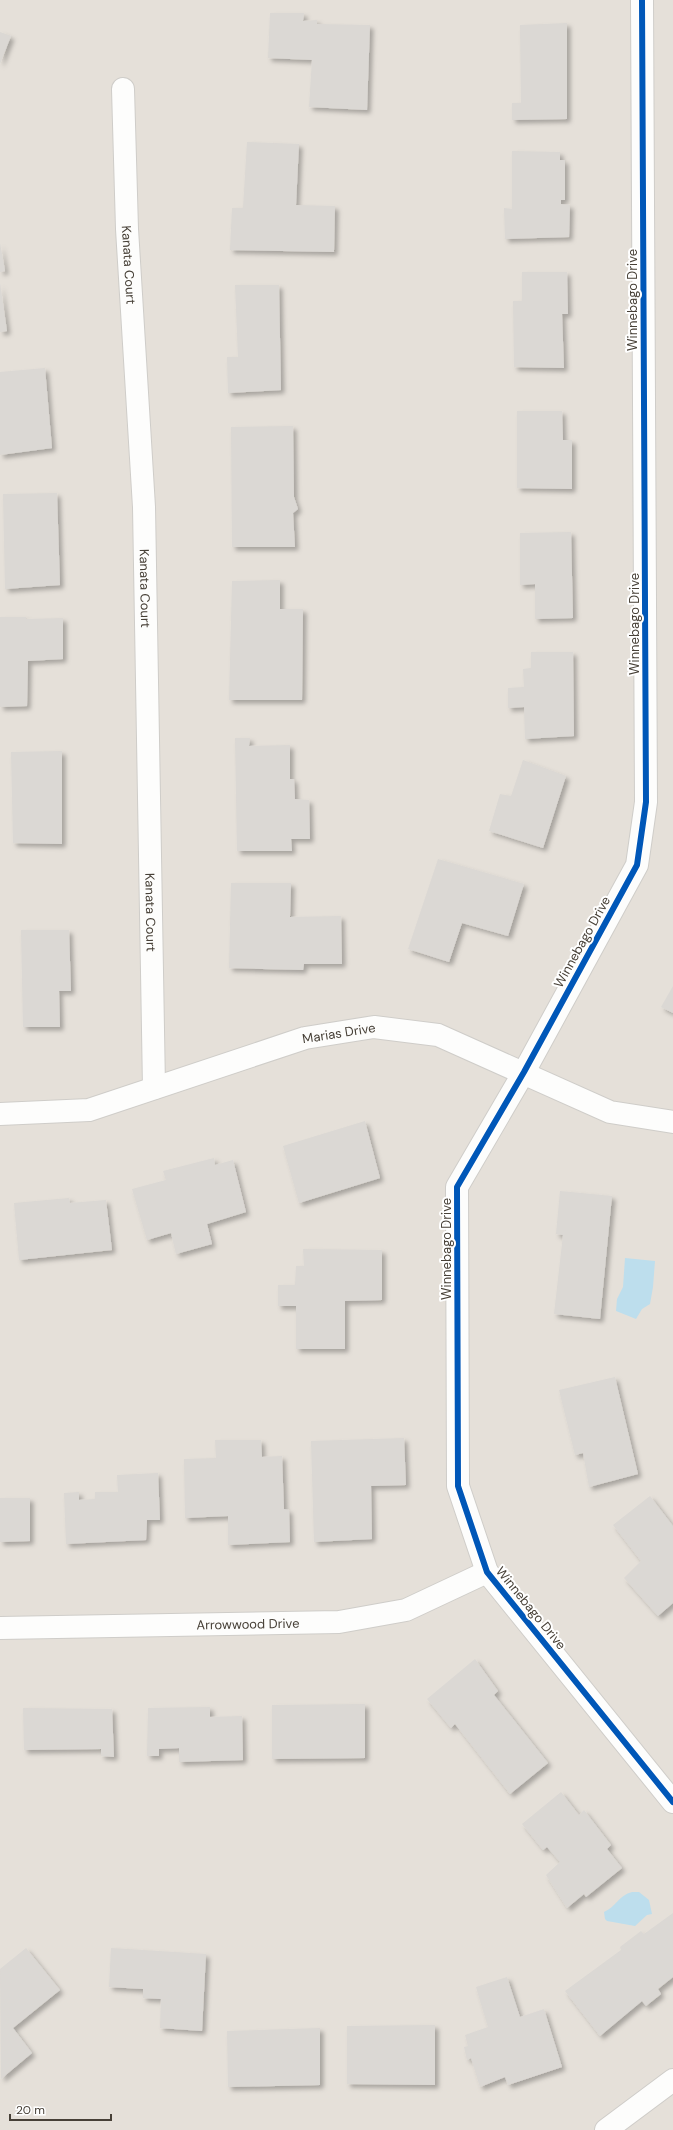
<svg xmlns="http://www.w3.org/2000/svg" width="673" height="2130" font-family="'DM Sans',sans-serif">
	<defs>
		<filter id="shadow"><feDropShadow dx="3.5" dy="3.5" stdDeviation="2" flood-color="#0004"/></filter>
	</defs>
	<rect width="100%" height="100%" fill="#f1efec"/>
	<rect fill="#e5e0d9" x="0" y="0" width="673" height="2130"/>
	<g fill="#bddeed">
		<polygon points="625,1258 655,1261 653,1287 650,1304 642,1309 636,1319 616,1311 617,1299 623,1287"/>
		<path d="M632 1892H639L649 1900 652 1914 647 1915 635 1926 607 1921 605 1919 604 1912C616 1907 619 1895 632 1892Z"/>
	</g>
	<g fill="#dbd8d4" filter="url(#shadow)">
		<polygon points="270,13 304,13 303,21 317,20 317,24 370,25 367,110 309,107 312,60 268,58"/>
		<polygon points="567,23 567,119 512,120 512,103 521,103 520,25"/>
		<polygon points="0,32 11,36 0,64"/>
		<polygon points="247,142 299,144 296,205 335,206 334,252 230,250 232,208 243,208"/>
		<polygon points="512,151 560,152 560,160 565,160 565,200 561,200 561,204 570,205 569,237 505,239 504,208 512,209"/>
		<polygon points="0,243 5,271 0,272"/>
		<polygon points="522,272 567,272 568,314 562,314 564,368 514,367 513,301 522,301"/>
		<polygon points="0,283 7,331 0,332"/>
		<polygon points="235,285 279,285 281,390 228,393 227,357 238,357"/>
		<polygon points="45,368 52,448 0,455 0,372"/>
		<polygon points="517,411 562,411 563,440 572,440 572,489 517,488"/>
		<polygon points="293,426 294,497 298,509 293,513 295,547 232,547 231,427"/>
		<polygon points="57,493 60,585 5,589 3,494"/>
		<polygon points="571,532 573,618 535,619 535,584 520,585 520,533"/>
		<polygon points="280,580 280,609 303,609 302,700 229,700 232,581"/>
		<polygon points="0,617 26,617 26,619 63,618 63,659 28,661 27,706 0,707"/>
		<polygon points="531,652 573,652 574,736 525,739 524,707 508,708 508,688 524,687 523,669 531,668"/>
		<polygon points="235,738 250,738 249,746 290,745 290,779 294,779 295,799 309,800 310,839 291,839 292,851 237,851"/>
		<polygon points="62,751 62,844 13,843 11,752"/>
		<polygon points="523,760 566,776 543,848 489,831 500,794 511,796"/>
		<polygon points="438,859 524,884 508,936 462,923 449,962 408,949"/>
		<polygon points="231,883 291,883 290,917 341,916 342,964 304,964 303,970 229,968"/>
		<polygon points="21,930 69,930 71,991 59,991 60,1027 23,1027"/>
		<polygon points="673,986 673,1013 661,1007"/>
		<polygon points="365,1121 380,1178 299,1203 283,1146"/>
		<polygon points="214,1158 215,1165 233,1160 246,1212 207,1224 212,1244 176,1254 171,1233 147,1240 132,1189 166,1180 163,1171"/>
		<polygon points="560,1191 612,1196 600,1319 554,1314 563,1235 556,1234"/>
		<polygon points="69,1198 70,1203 106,1200 112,1250 19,1260 14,1203"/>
		<polygon points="303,1249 382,1250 382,1300 345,1301 345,1349 296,1349 296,1306 278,1306 278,1285 295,1285 296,1266 304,1266"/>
		<polygon points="615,1377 638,1474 589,1487 583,1453 575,1455 559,1390"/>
		<polygon points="404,1438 406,1485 371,1486 372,1539 314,1542 311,1441"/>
		<polygon points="215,1440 261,1440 262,1457 282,1456 284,1509 289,1510 290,1542 228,1545 228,1516 185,1518 184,1459 216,1458"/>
		<polygon points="158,1473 160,1520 147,1520 146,1540 66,1544 64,1493 79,1492 79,1500 95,1499 95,1492 118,1492 117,1475"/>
		<polygon points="650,1496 673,1526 673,1603 658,1616 624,1578 641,1561 613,1525"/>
		<polygon points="0,1498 30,1498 30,1541 0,1542"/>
		<polygon points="475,1659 498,1691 494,1695 548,1763 510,1794 455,1724 451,1728 427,1699"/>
		<polygon points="365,1704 365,1758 272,1759 272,1705"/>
		<polygon points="210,1707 210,1717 242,1716 243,1760 179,1762 179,1748 159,1749 159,1756 147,1756 148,1708"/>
		<polygon points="23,1708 112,1709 114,1757 101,1756 101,1749 24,1750"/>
		<polygon points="561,1792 579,1815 584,1810 611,1845 607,1849 622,1868 586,1897 584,1894 567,1908 546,1875 560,1862 547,1847 543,1850 522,1824"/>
		<polygon points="673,1913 673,1977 658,1989 661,1994 646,2006 642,2001 600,2036 565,1991 621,1950 620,1947 641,1931 644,1934"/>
		<polygon points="26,1948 60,1990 13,2028 32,2053 1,2079 0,1969"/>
		<polygon points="111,1948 206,1954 202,2031 160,2028 161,1999 143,1998 143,1989 109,1987"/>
		<polygon points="507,1977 520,2017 544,2009 562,2067 508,2085 505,2077 480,2087 471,2058 467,2060 464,2047 468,2046 465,2035 488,2027 476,1987"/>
		<polygon points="435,2025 435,2085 347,2084 347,2026"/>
		<polygon points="320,2028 320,2085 228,2087 227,2031"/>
	</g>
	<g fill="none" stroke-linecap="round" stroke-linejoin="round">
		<defs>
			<g id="street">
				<polyline points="642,0 646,802 637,865 524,1072 457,1187 458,1486 487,1572 673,1802"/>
				<path id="s1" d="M123 89 127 229 144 507 154 1088"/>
				<path id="s2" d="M0 1114 89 1110 305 1038 374 1027 438 1035 610 1112 673 1122"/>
				<path id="s3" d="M0 1628 339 1622 406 1610 487 1572"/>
				<polyline points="606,2130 673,2080"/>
			</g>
		</defs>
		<use href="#street" stroke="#cfcdc9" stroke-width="24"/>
		<use href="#street" stroke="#fdfdfc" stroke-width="22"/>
		<defs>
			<polyline id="cycleway" points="642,0 646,802 637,865 524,1072 457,1187 458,1486 487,1572 673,1802"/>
		</defs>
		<use href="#cycleway" stroke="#fff" stroke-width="8"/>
		<use href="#cycleway" stroke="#0057b8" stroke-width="6"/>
	</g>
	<g text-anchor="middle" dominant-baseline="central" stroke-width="4" stroke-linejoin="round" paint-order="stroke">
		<g font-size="13" fill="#474037" stroke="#fff">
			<text stroke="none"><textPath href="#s1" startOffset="176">Kanata Court</textPath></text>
			<text transform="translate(632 300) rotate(-90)">Winnebago Drive</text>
			<text stroke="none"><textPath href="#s1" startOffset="500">Kanata Court</textPath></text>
			<text transform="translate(634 624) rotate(-90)">Winnebago Drive</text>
			<text stroke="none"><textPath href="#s1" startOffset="824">Kanata Court</textPath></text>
			<text transform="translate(582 942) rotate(-61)">Winnebago Drive</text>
			<text stroke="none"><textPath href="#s2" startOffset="351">Marias Drive</textPath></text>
			<text transform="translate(446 1249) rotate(-90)">Winnebago Drive</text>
			<text transform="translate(531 1608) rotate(51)">Winnebago Drive</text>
			<text stroke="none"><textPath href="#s3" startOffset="248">Arrowwood Drive</textPath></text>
		</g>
	</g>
	<path d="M10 2114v6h101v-6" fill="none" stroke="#474037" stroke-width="2"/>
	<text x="16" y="2114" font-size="12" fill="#474037" stroke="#ffffff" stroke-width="3" paint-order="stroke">20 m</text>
</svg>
